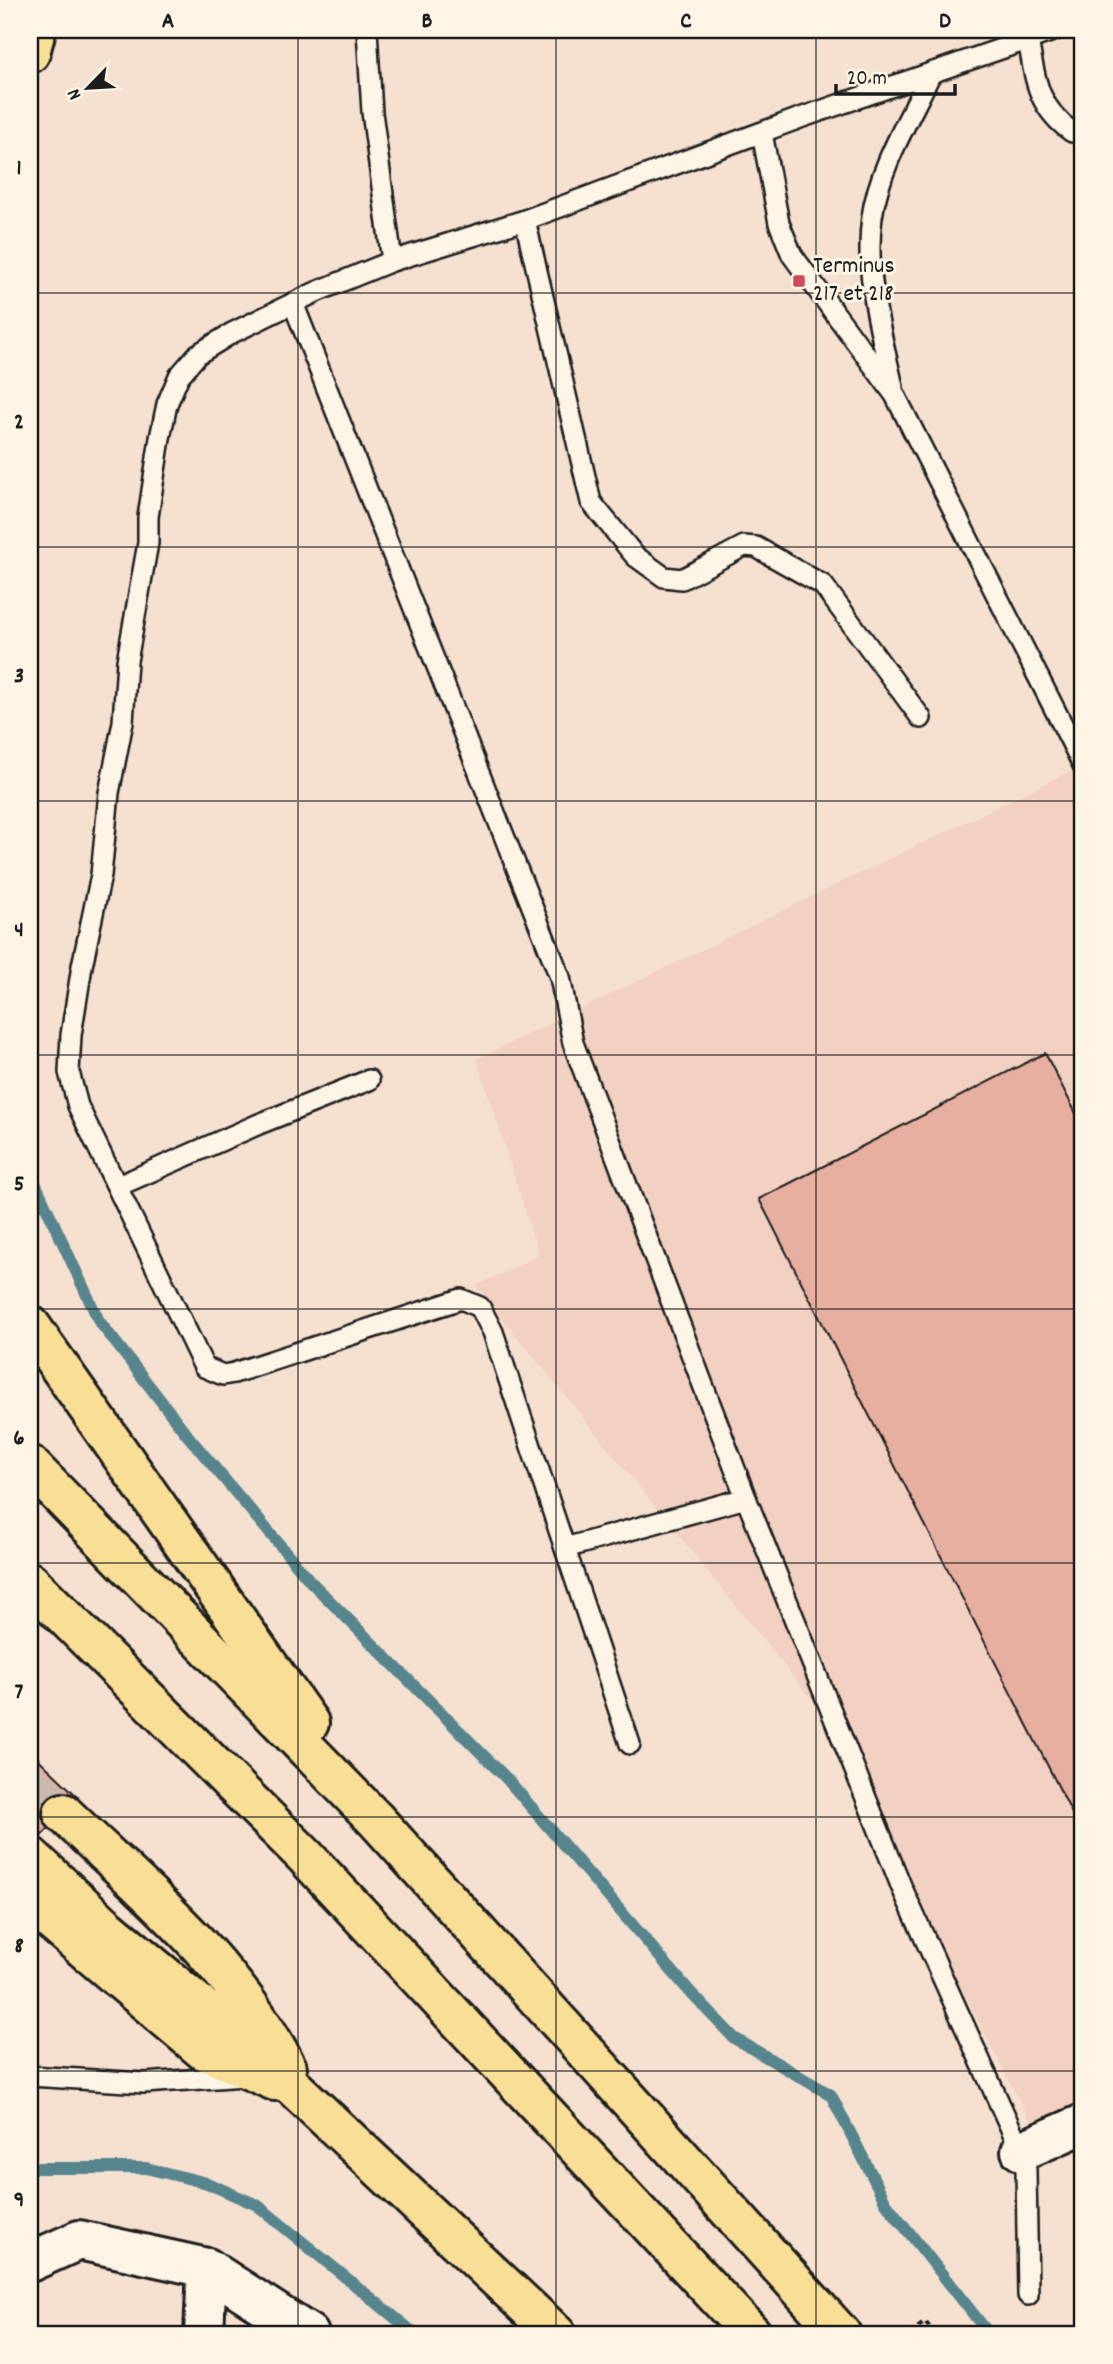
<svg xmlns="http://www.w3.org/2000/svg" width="1113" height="2364" font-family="Dekko,sans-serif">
	<rect width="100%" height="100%" fill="#f6e0d0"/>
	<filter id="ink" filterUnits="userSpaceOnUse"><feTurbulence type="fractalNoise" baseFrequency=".0143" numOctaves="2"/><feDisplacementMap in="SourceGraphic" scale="14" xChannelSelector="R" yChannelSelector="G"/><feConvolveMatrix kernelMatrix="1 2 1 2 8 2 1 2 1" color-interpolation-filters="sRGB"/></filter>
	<g filter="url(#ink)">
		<polygon fill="#f2d1c2" points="1083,765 1083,2105 1035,2130 950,1967 861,1760 476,1286 539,1255 477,1059"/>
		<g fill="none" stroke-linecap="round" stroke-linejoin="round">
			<g stroke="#56858e" stroke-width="12">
				<polyline points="30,1172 99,1321 188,1436 311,1582 507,1779 691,1993 734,2038 831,2095 886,2203 989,2334"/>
				<polyline points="30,2168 146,2168 207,2183 257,2205 415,2334"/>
			</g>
		</g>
		<g fill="#e7afa0" stroke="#1c1c1c" stroke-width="2">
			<polygon points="1045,1053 1083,1127 1083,1835 759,1199"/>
			<polygon points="30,1751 78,1797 30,1848"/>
		</g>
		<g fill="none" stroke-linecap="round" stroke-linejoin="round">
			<polyline stroke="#cab9ac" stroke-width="38" stroke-dasharray="38 19" stroke-linecap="butt" points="30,1782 63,1813"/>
			<defs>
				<g id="lane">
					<polyline points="367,30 372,112 392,261"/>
					<path d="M1028 39C1035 79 1037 107 1072 132L1083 130"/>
					<polyline points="762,133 779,223 792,255 895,395 1083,765"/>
					<polyline points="525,220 591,502 635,556 664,577 682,579 744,546 756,547 823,585 921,718"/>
					<polyline points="293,303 560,977 573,1043 746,1498 902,1888 1021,2151 1026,2170 1028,2295"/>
					<path d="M893 387C881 332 864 274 872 217 879 167 910 118 931 73"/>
					<polyline points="118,1186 259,1124 369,1080"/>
					<polyline points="565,1548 746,1498"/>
					<polyline points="630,1744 493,1332 480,1307 461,1299 234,1373 223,1375 204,1367 78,1106 69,1072 71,1035 82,966 101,875 109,793 123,722 127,661 148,543 148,517 160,438 167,404 179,376 198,354 232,333 316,292 392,261 525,220 800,118 1056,30"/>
					<polyline points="30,2076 144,2083 245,2076"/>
				</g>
				<g id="street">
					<polyline points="1021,2151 1083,2124"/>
					<polyline points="30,2262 79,2240 207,2268 309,2334"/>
					<polyline points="204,2334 207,2268"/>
				</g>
				<polyline id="primary" points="30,53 36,30"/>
				<g id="highway">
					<polyline points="30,1325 309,1723"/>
					<polyline points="30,1465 376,1820 841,2334"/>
					<polyline points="30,1582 305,1856 752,2334"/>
					<path d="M63 1813C144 1891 236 1966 287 2068"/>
					<polyline points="30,1856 104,1925 256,2052 556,2334"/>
					<polyline points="30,1903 203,2050 275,2081"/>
				</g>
			</defs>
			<use href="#lane" stroke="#1c1c1c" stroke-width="24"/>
			<use href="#street" stroke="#1c1c1c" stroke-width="44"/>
			<use href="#primary" stroke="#1c1c1c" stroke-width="44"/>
			<use href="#highway" stroke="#1c1c1c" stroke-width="44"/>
			<polyline stroke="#1c1c1c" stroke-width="4.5" stroke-dasharray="5 5" stroke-linecap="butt" points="911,2334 925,2322 935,2334"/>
			<use href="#lane" stroke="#fcf5e5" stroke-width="19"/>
			<use href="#street" stroke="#fcf5e5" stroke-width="38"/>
			<use href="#primary" stroke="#f9df96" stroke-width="38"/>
			<use href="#highway" stroke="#f9df96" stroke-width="38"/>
		</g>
	</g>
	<path fill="none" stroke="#1c1c1c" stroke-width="2" stroke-opacity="0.55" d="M298 30V2334M556 30V2334M816 30V2334M30 293H1083M30 547H1083M30 801H1083M30 1055H1083M30 1309H1083M30 1563H1083M30 1817H1083M30 2071H1083"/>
	<rect fill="#d1495b" stroke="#fcf5e5" stroke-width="2.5" x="792" y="274" width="14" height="14" rx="3.5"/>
	<g text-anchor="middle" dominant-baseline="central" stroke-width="6" stroke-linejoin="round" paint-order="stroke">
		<g font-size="24" fill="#1c1c1c" stroke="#fcf5e5" text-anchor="start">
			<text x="813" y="267">Terminus<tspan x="813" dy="28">217 et 218</tspan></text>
		</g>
	</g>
	<rect width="1113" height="2364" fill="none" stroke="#fcf5e5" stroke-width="77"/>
	<g transform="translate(88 88) rotate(245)" stroke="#fcf5e5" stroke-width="5" paint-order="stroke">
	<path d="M0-5L12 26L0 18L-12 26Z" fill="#1c1c1c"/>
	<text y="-10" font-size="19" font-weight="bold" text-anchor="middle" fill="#1c1c1c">N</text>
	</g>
	<path d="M836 84v10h119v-10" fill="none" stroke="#1c1c1c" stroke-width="3.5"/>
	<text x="847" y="84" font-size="21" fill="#1c1c1c" stroke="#fcf5e5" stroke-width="5" paint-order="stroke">20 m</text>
	<rect x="38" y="38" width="1036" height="2288" fill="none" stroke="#1c1c1c" stroke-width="2.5"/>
	<g font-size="23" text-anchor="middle" font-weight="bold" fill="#1c1c1c">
		<text x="168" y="27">A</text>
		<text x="427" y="27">B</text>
		<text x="686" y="27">C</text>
		<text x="945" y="27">D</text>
		<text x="19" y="174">1</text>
		<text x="19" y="428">2</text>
		<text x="19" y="682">3</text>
		<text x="19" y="936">4</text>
		<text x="19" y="1190">5</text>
		<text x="19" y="1444">6</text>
		<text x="19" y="1698">7</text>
		<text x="19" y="1952">8</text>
		<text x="19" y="2206">9</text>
	</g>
</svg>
